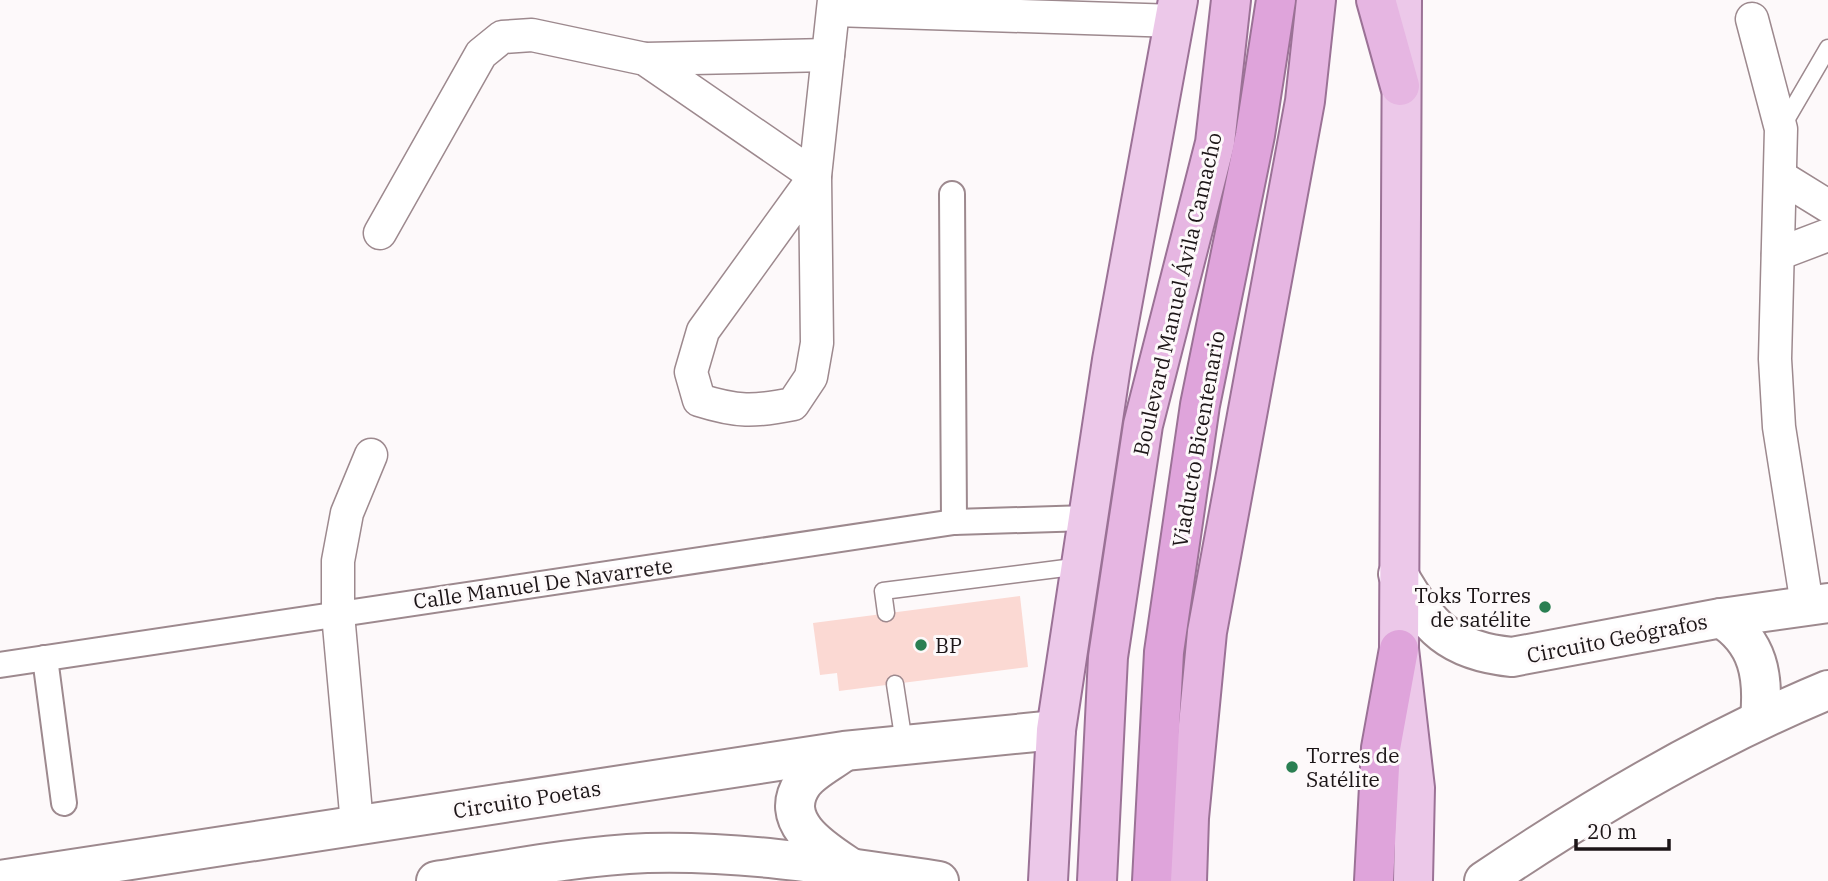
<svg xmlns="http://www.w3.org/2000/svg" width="1828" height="881" font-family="'IBM Plex Serif',serif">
	<rect width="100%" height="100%" fill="#fdf9fa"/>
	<polygon fill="#fbd9d3" points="1020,596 1028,667 839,691 837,673 820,675 813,623"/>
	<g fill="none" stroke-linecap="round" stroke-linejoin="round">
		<defs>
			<g id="service">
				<polyline points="1782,127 1828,48"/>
				<polyline points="886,613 883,591 1081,566"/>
				<polyline points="895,684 904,743"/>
			</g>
			<g id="pedestrian">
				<polyline points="952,194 954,522"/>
				<polyline points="45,658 64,803"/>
				<polyline points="0,665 954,522 1088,518"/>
			</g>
			<g id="minor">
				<polyline points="834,10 1176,21"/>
				<polyline points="1752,19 1781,129 1775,359 1779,427 1807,605"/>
				<polyline points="645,59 828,55"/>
				<path d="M815 176 703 331 691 372 699 400C737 412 754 412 793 404L811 377 817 343 815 176 834 0"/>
				<polyline points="1781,177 1828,206"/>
				<polyline points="380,233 481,54 502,37 532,35 645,59 815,176"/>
				<polyline points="1778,254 1828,235"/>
				<polyline points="357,824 338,614 338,561 347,513 371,455"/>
			</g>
			<g id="tertiary">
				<path d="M842 753C830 762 812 771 803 783 776 822 824 850 851 868"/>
				<polyline points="0,880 844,751 1056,730"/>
			</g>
			<g id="secondary">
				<path d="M1398 574C1428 627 1450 651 1512 657L1721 618 1828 603"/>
				<path d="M1721 618C1759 642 1764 677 1760 718"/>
				<path d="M436 881C506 870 576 856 647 853 744 850 843 867 939 881"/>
				<path d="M1484 881C1592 808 1707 740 1828 690"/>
			</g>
			<g id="primary">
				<polyline points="1402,0 1399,649 1415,788 1413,881"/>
				<polyline points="1048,881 1056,730 1112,360 1178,0"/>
			</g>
			<g id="trunk">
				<polyline points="1376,0 1400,86"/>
				<polyline points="1097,881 1108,657 1143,425 1215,143 1231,0"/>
				<polyline points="1187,881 1189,818 1207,632 1305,101 1316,0"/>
			</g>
			<g id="motorway">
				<polyline points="1152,881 1164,652 1200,405 1255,135 1276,0"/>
				<polyline points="1374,881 1381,748 1399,649"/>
			</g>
		</defs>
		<use href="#service" stroke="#9d898e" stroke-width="19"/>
		<use href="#pedestrian" stroke="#9d898e" stroke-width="28"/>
		<use href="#minor" stroke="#9d898e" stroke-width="35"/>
		<use href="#tertiary" stroke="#9d898e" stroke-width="42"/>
		<use href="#secondary" stroke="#9d898e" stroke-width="42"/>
		<use href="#primary" stroke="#9b7296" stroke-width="42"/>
		<use href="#trunk" stroke="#9b7296" stroke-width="42"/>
		<use href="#motorway" stroke="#9b7296" stroke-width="42"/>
		<use href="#service" stroke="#fff" stroke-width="16"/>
		<use href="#pedestrian" stroke="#fff" stroke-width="24"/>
		<use href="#minor" stroke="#fff" stroke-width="32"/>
		<use href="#tertiary" stroke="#fff" stroke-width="38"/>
		<use href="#secondary" stroke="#fff" stroke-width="38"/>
		<use href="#primary" stroke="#ecc8e9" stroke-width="38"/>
		<use href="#trunk" stroke="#e6b6e2" stroke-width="38"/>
		<use href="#motorway" stroke="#dfa4db" stroke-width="38"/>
	</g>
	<g fill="#2a7f52" stroke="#fdf9fa" stroke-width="2.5">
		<circle cx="1545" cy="607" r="7"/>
		<circle cx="921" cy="645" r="7"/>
		<circle cx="1292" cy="767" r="7"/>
	</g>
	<g text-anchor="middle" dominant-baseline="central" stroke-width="6" stroke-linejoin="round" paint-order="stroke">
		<g font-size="21" fill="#1c1517" stroke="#fdf9fa">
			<text transform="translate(1177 294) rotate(-77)">Boulevard Manuel Ávila Camacho</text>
			<text transform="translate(1198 439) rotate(-80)">Viaducto Bicentenario</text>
			<text transform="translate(543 583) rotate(-8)">Calle Manuel De Navarrete</text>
			<text transform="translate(1617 638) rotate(-11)">Circuito Geógrafos</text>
			<text transform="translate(527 799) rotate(-9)">Circuito Poetas</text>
		</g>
		<g font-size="21" fill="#1c1517" stroke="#fdf9fa" text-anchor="start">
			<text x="1531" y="595" text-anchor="end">Toks Torres<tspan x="1531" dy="24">de satélite</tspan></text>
			<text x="935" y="645">BP</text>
			<text x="1306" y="755">Torres de<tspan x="1306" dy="24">Satélite</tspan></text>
		</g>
	</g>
	<path d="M1576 839v10h93v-10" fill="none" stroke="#1c1517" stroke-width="3.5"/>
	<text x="1587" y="839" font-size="21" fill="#1c1517" stroke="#fdf9fa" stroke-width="5" paint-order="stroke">20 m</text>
</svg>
